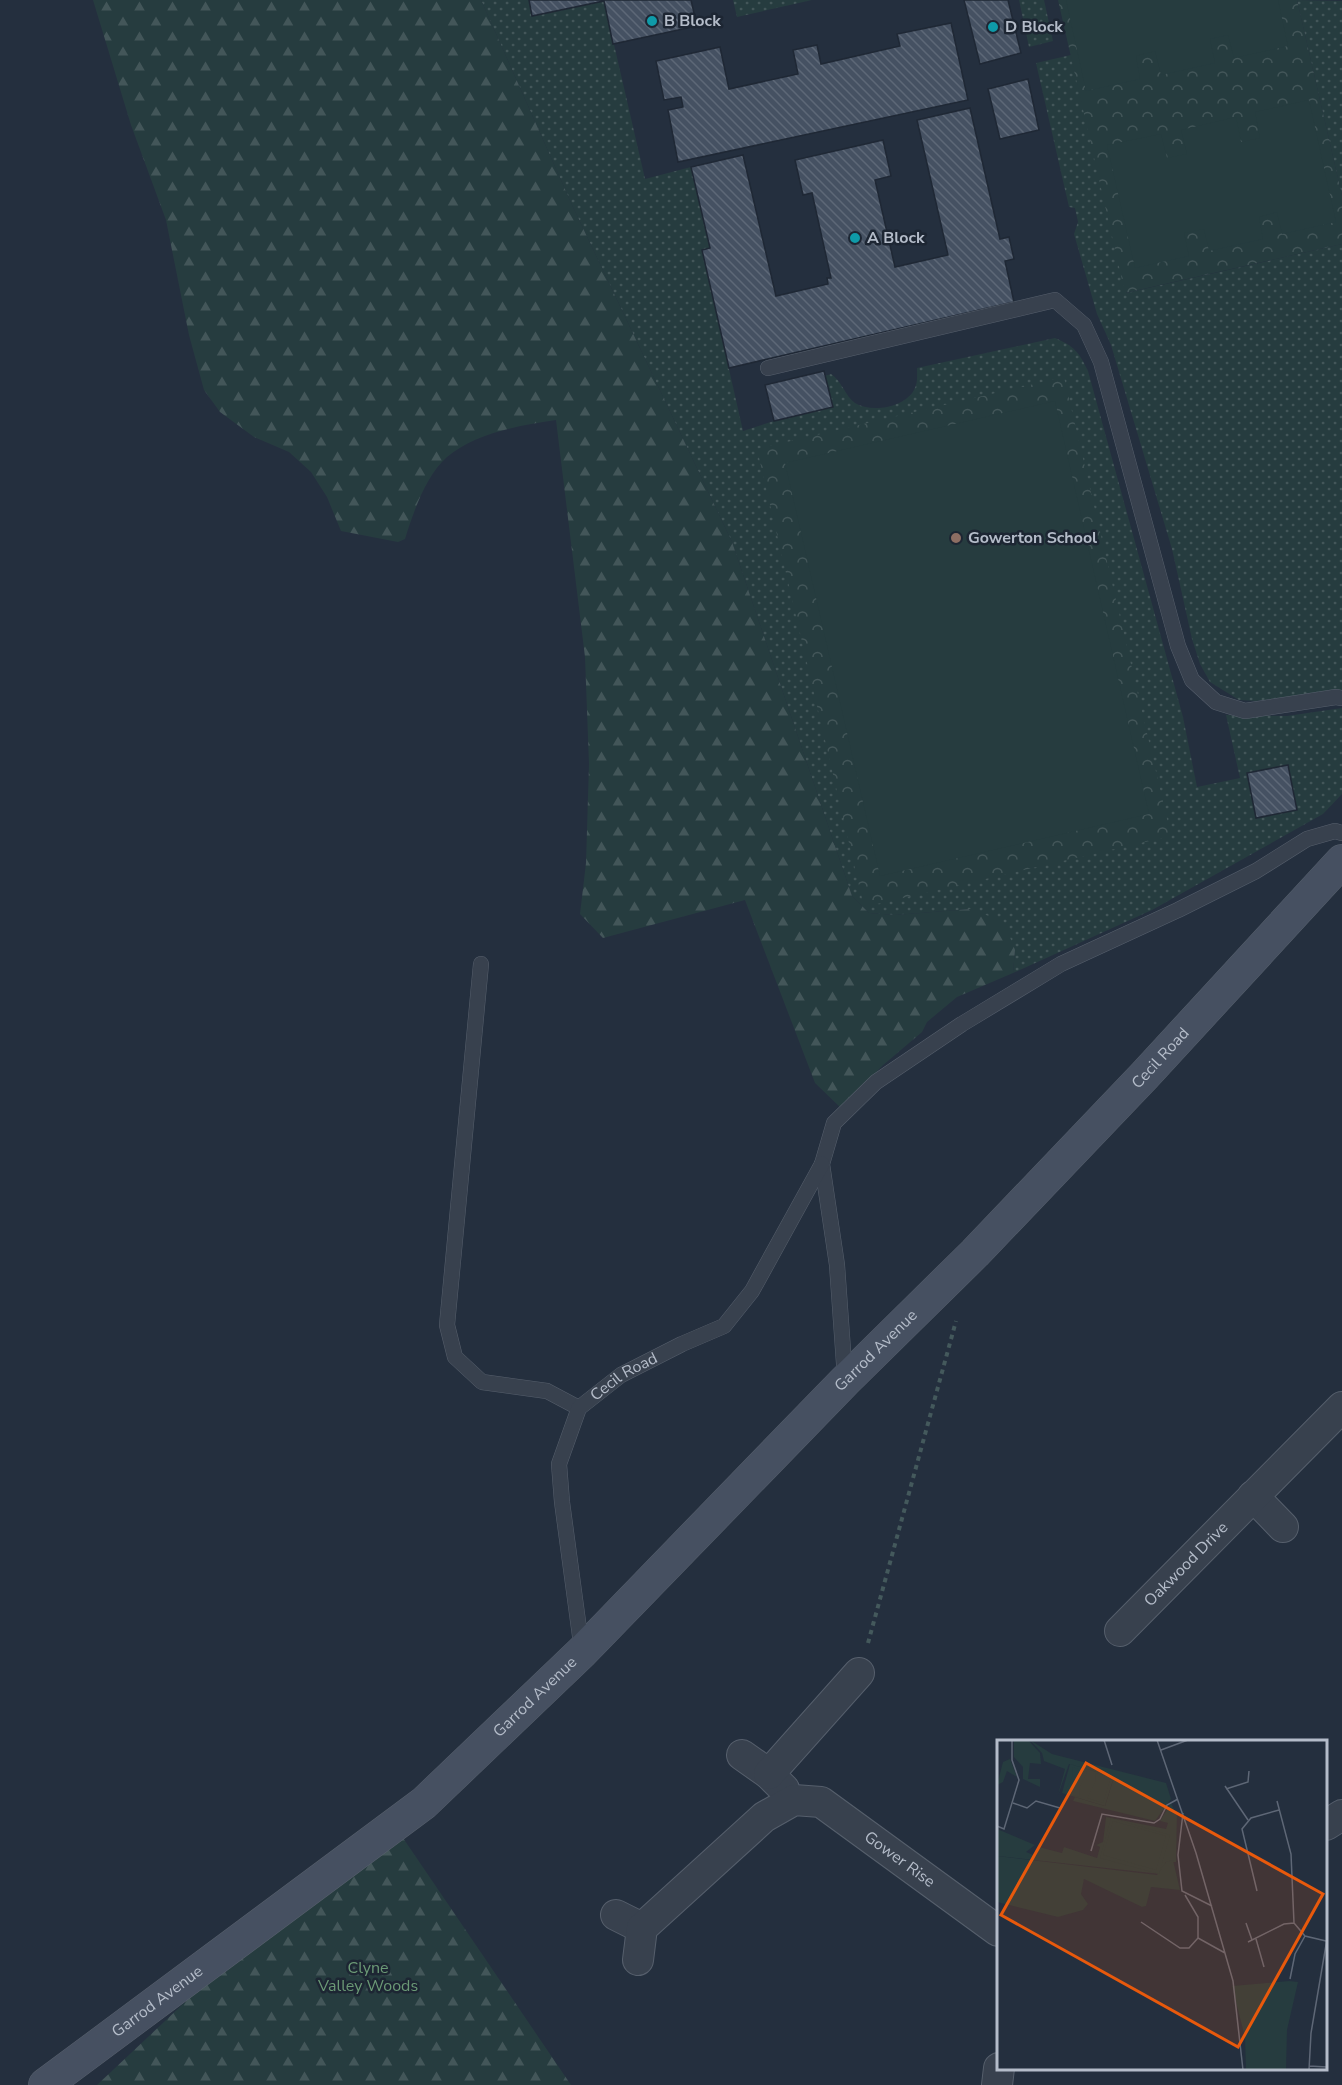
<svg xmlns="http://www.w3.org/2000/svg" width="1342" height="2085" font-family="'Nunito Sans',sans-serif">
	<defs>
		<pattern id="grass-dots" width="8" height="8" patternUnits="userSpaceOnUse" patternTransform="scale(1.5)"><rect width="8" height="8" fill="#263c3f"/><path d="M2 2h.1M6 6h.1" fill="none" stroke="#435659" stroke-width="1.8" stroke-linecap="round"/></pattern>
		<pattern id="forest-firs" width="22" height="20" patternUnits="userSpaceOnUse" patternTransform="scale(1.5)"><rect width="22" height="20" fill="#263c3f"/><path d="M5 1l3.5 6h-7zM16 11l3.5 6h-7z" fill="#435659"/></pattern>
		<pattern id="park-crowns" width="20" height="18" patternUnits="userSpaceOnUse" patternTransform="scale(1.5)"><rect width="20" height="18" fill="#263c3f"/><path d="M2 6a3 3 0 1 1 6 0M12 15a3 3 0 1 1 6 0" fill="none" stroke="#435659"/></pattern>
		<pattern id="building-back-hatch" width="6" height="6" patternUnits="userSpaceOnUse" patternTransform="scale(1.5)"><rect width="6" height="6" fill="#455162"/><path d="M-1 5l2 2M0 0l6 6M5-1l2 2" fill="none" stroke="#5d6877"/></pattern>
	</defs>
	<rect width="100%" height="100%" fill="#242f3e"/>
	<g fill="url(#grass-dots)">
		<path d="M481 0H529L533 16 604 1 645 179 691 167 710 248 702 250 743 431 774 421 832 407 825 376 831 374C842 381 845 396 855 403 871 413 904 408 914 390 918 383 917 376 917 368L1055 338C1074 346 1079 352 1088 371L1183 717 1197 787 1240 778 1226 715 1287 716 1342 708V794L1323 814 1152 910 1013 973 1015 950 971 909 895 915 869 913 852 896 732 542 572 205Z"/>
		<polygon points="733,0 812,0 737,17"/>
		<polygon points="1019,0 1044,0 1053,41 1029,47"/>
		<polygon points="1297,0 1342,1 1342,196"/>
		<polygon points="1071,55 1126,293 1342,244 1342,690 1256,701 1239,700 1210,682 1200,664 1192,639 1172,549 1111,345 1097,314 1074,234 1078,222 1075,208 1069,207 1036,63"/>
	</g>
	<g fill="url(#forest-firs)">
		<path d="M93 0H481L572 205 732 542 852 896 869 913 895 915 971 909 1004 922 1015 950 1013 973 957 997 927 1022 922 1032 882 1066 842 1109 815 1083 745 900 603 938 580 914 586 863 589 764 585 657 556 420C521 425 475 433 447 457 426 475 413 513 405 539L398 542 341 531 327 497 311 472 289 452 254 437 220 412 204 390 189 335 166 220 131 125Z"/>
		<polygon points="386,1813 571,2085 97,2085"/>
	</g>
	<g fill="url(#park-crowns)">
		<polygon points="1058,0 1297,0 1342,196 1342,244 1125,293"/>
		<polygon points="1064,377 1171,836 864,907 757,449"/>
	</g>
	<g fill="#263c3f">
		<polygon points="1066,0 1278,0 1288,46 1234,58 1228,35 1210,39 1215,63 1161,75 1155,51 1136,56 1140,79 1086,91"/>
		<polygon points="1309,100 1336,222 1282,234 1277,212 1259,217 1263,239 1209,251 1204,229 1184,233 1189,256 1135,268 1107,145 1161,134 1167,158 1187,154 1181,130 1236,117 1241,142 1260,138 1255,112"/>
		<polygon points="1055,401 1149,814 880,876 785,463"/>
	</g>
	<g fill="url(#building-back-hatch)" stroke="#1f2835" stroke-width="1.5">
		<polygon points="529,0 691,0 697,26 613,44 604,1 532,16"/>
		<polygon points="964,0 1008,0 1021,53 980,64"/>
		<polygon points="951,23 968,100 678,162 668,110 683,107 681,97 664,100 656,61 720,47 729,89 798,74 793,50 817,45 821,64 900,46 897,34"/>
		<polygon points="1028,79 1039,130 1000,139 988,89"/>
		<polygon points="970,108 1000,239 1009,237 1014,259 1005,261 1014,302 729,368 702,250 710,248 691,167 743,155 776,296 828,284 827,278 831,278 812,193 803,195 795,160 883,140 891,176 875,180 895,267 948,255 917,120"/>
		<polygon points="824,371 833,407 774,421 765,385"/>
		<polygon points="1288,765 1297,810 1256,818 1247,773"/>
	</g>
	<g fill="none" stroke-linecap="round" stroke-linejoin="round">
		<defs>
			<g id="lane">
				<polyline points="768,368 1055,300 1084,325 1101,362 1178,646 1192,680 1216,702 1245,711 1336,697 1342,698"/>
				<polyline points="481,964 447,1325 455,1357 482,1382 547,1391 579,1408"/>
				<polyline points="845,1378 837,1265 822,1164 834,1123 876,1082 962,1024 1061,964 1178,910 1256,871 1307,839 1335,831 1342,833"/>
				<path id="s1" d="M582 1651 562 1502 559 1464 579 1408 621 1375 682 1344 724 1326 752 1291 822 1164"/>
			</g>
			<g id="street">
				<polyline points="1253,1496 1283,1527"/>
				<path id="s2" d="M1120 1631 1342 1407"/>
				<polyline points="742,1755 769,1774 784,1789"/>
				<polyline points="769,1774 859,1673"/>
				<polyline points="1326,1825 1342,1815"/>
				<polyline points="616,1915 642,1928"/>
				<path id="s3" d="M638 1960 642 1928 764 1817 794 1800 821 1802 998 1931"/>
				<polyline points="997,2085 999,2068"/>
			</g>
			<g id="secondary">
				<path id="s4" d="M45 2085 424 1803 582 1652 845 1381 975 1253 1145 1075 1342 861"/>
			</g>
		</defs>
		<use href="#lane" stroke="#565f6c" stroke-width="16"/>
		<use href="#street" stroke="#565f6c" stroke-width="32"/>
		<use href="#secondary" stroke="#565f6c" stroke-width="34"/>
		<polyline stroke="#44595c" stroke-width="4" stroke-dasharray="4.5 4.5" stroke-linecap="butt" points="868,1643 956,1321"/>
		<use href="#lane" stroke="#38414e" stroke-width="15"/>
		<use href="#street" stroke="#38414e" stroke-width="30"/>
		<use href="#secondary" stroke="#465061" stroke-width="33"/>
	</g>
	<g fill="#0f9aa8" stroke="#1d2633" stroke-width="2">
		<circle cx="652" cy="21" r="6"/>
		<circle cx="993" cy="27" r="6"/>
		<circle cx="855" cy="238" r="6"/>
	</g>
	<circle fill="#8d6e63" stroke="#1d2633" stroke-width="2" cx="956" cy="538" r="6"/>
	<g text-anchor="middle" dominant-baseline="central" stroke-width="5" stroke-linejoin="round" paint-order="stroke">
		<g font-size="16" font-weight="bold" fill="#b4bcc9" stroke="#1d2633" text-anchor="start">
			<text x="664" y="21">B Block</text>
			<text x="1005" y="27">D Block</text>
			<text x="867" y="238">A Block</text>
			<text x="968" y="538">Gowerton School</text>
		</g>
		<g font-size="16" fill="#b4bcc9" stroke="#1d2633">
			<text stroke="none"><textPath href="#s4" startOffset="1520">Cecil Road</textPath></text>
			<text stroke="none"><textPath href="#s4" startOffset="1112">Garrod Avenue</textPath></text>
			<text stroke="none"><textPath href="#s1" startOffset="303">Cecil Road</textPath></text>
			<text stroke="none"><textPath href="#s2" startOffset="94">Oakwood Drive</textPath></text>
			<text stroke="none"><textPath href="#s4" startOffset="626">Garrod Avenue</textPath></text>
			<text stroke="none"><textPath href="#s3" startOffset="356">Gower Rise</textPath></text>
			<text stroke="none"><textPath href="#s4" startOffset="140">Garrod Avenue</textPath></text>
		</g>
		<g font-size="16" fill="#6b9a76" stroke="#1d2633">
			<text x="368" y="1968">Clyne<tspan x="368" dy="18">Valley Woods</tspan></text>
		</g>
	</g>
	<g transform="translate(997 1740)">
		<rect width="330" height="330" fill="#242f3e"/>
		<path d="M17 0H31L43 13 44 24 33 23 31 39H43V47L26 39V27L17 17ZM33 0 55 14 169 43 174 59 158 81 76 61 78 57 108 66 117 37 72 24 61 55 68 29 47 21 45 13ZM13 19 20 37 10 31 6 42 0 45 6 22ZM174 63 180 76 179 122H169L163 134 0 116V89L38 105 29 112 39 116 42 107 65 113 67 107 100 118 103 107 99 105 106 102 109 77 169 89 171 83 163 81Z" fill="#263c3f"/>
		<path d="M0 116 160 135 169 122 176 120 183 150 154 147 149 166 145 167 87 139 84 154 91 164 86 170 61 177 0 162ZM292 241 301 242 290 290 289 330H249L248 298 235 246Z" fill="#263c3f"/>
		<path d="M73 24 117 37 108 66 65 53ZM114 78 173 95 162 134 103 118Z" fill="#263c3f"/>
		<path d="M75 27 90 32 82 49 83 57 67 53 76 35ZM98 33 114 37 106 63 90 58 99 41ZM116 81 169 96 159 130 106 115Z" fill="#263c3f"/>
		<path fill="none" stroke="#5e6776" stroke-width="1.5" d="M107 0 115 25M160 0 199 113 236 241 246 330M164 10 191 0M228 46 251 80M229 49 251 42 252 31M280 61 294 114 297 183 308 196 329 201M16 63 30 68 39 61 63 68M186 73 181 115 185 151 215 166M0 86 7 89 22 40 15 20V0M94 111 105 74 157 83 163 79 170 65 181 59M260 151 245 89 254 78 282 70M188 155 201 177V198L228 213M144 182 183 208H192L201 198M249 183 255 200M259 199 267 227M251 202 287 184 297 183M293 239 298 214 308 196M312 326 330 327M312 330 314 293 330 199"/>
		<path fill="#e8590c" fill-opacity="0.15" stroke="#e8590c" stroke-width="3" d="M89 23 326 154 241 307 4 175Z"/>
		<rect width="330" height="330" fill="none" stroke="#b4bcc9" stroke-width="3"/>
	</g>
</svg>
